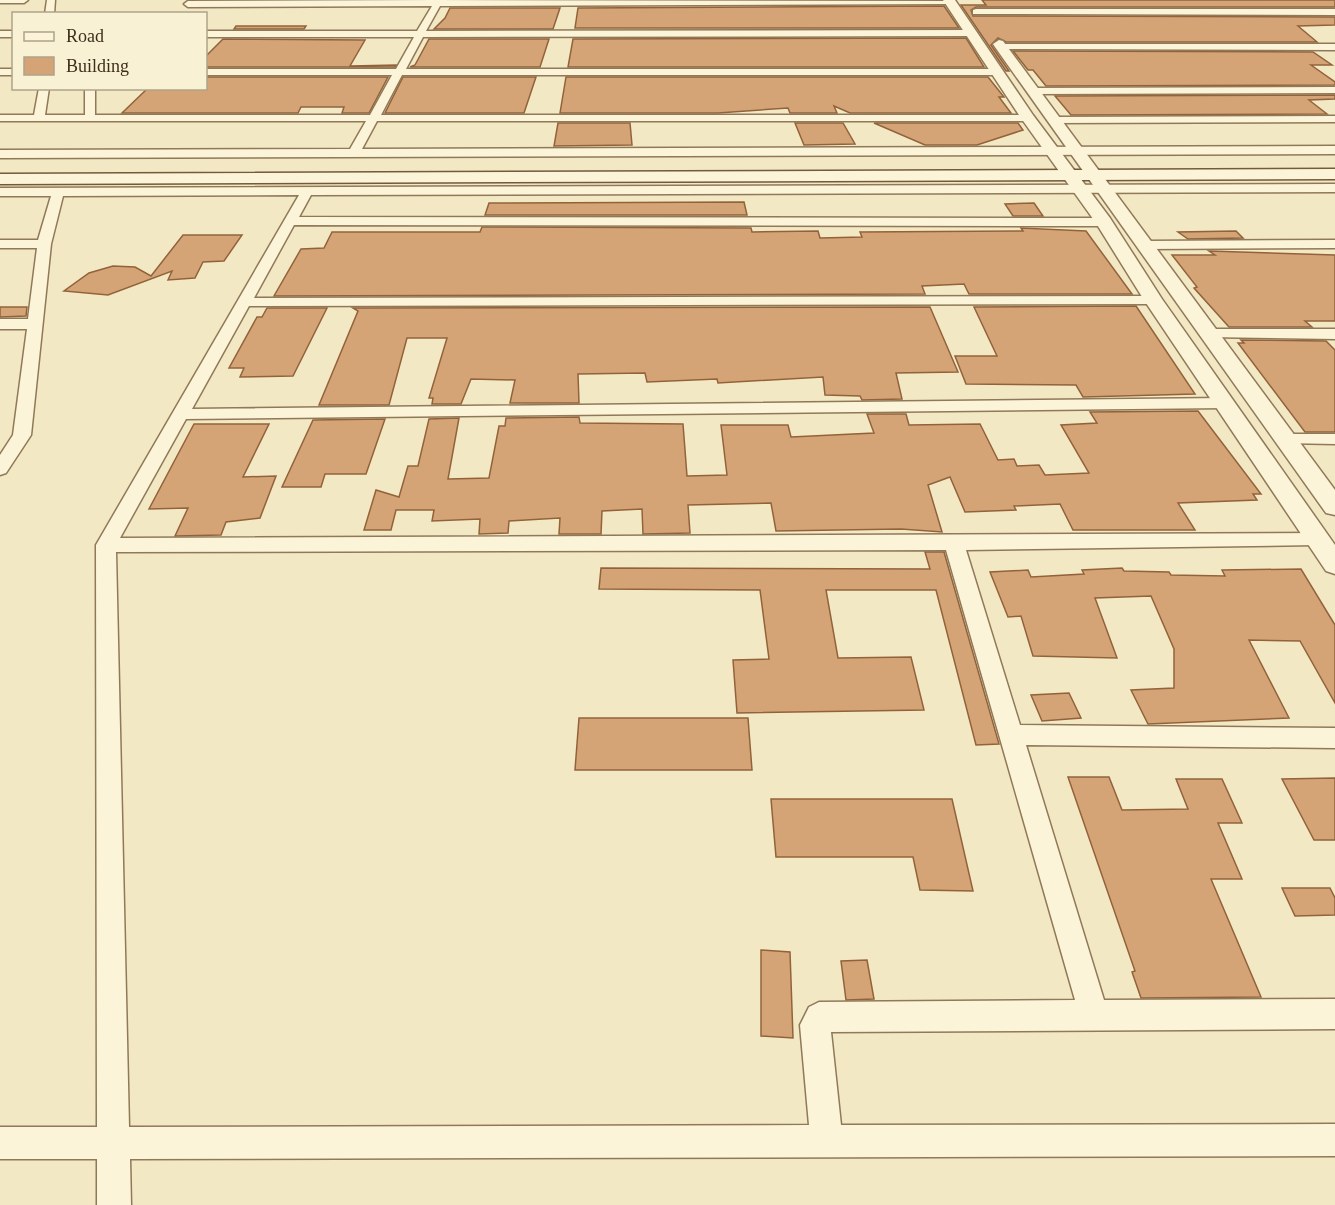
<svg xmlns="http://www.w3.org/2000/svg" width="1335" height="1205" font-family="Georgia,serif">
	<rect width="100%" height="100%" fill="#f3e8c4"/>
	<g fill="#d5a476" stroke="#92633b" stroke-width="1.5">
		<polygon points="982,0 1335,0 1335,7 976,7 971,10 973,16 1335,17 1335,25 1298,26 1317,42 1006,42 998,38 991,45 1009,71 1006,71 961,5 986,5"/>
		<polygon points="944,6 959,28 575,28 578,8"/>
		<polygon points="450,8 560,8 553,29 434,29 445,18"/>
		<polygon points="236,26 306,26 304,29 234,29"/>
		<polygon points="966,38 984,67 568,67 573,39"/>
		<polygon points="223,39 365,40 350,66 396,65 395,67 206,67 206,56"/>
		<polygon points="429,39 549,39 540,67 410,67 415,65"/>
		<polygon points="1013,51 1313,52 1332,65 1311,65 1335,82 1335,85 1046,86 1033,70 1028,70"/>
		<polygon points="206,77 388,77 369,113 342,113 344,107 301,107 298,113 122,113 148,88 206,88"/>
		<polygon points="403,77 536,77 524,113 385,113"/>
		<polygon points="566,77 988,77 1004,97 999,97 1011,113 850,113 834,106 837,113 790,113 788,108 718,113 560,113"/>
		<polygon points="1335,95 1335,99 1309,100 1327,114 1071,115 1055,96"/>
		<polygon points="558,123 630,123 632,145 554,146"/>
		<polygon points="795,123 843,123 855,144 804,145"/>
		<polygon points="874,123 1018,123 1023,130 977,145 925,145"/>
		<polygon points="744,202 747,215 485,215 489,203"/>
		<polygon points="1034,203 1043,216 1013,216 1005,204"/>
		<polygon points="482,227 751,228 752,232 818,231 820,238 862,237 860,232 1023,231 1021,228 1086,231 1132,294 969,294 964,284 922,286 925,294 274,296 301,249 324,248 332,232 480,232"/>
		<polygon points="1236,231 1243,238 1188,239 1178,232"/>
		<polygon points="183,235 242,235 224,261 203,262 195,278 168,280 172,271 108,295 64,291 89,273 113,266 135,267 151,276"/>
		<polygon points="1209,251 1335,255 1335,321 1305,321 1312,327 1229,327 1194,288 1197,287 1172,255 1215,255"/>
		<polygon points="1136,306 1195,394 1083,397 1076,385 966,384 955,356 997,356 974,307"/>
		<polygon points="0,307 27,307 26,316 0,317"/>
		<polygon points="930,307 958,372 896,373 902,399 862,400 860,396 825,395 823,377 718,383 717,379 647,382 645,373 578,374 579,403 510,403 515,380 471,379 461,404 432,404 433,398 429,398 447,338 407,338 389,405 319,405 358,311 353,308"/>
		<polygon points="267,308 327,308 293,376 240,377 244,368 229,368 257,317 262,317"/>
		<polygon points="1241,340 1326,341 1335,350 1335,432 1305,432 1238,343 1244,343"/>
		<polygon points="1198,411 1261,494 1253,494 1257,500 1178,503 1195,530 1073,530 1060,504 1014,506 1016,510 965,512 950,477 928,485 942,532 901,529 776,531 771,503 688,505 690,533 643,534 642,509 602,511 601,534 559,534 560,518 509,521 508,533 479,534 480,519 432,521 434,510 396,510 391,530 364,530 376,490 399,497 408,466 418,466 429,419 459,418 448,479 489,478 499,426 505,426 506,418 579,417 580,423 683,424 687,476 727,475 721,425 788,425 791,437 874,433 867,414 906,414 909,425 980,424 998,460 1014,459 1017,466 1039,465 1045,475 1089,473 1061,425 1097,423 1090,412"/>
		<polygon points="385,419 366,474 325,474 321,487 282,487 313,420"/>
		<polygon points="194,424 269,424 243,477 276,476 260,518 226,522 221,535 175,536 188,508 149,509"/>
		<polygon points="925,552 944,552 999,744 976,745 936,590 826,590 838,658 911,657 924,710 737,713 733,660 769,659 760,590 599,589 601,568 930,569"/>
		<polygon points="1122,568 1124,571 1169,572 1171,575 1225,576 1222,570 1301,569 1335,625 1335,703 1300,641 1249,640 1289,718 1148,724 1131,690 1174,688 1174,649 1151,596 1095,598 1117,658 1033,656 1021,616 1008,617 990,572 1028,570 1031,577 1084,574 1082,570"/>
		<polygon points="1069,693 1081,718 1042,721 1031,695"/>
		<polygon points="579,718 748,718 752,770 575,770"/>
		<polygon points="1068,777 1109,777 1122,810 1188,809 1176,779 1222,779 1242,823 1218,823 1242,879 1211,879 1261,997 1141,998 1132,972 1135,971"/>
		<polygon points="1335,778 1335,840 1314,840 1282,779"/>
		<polygon points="771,799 952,799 973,891 920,890 913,857 776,857"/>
		<polygon points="1282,888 1330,888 1335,898 1335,915 1295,916"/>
		<polygon points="761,950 790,952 793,1038 761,1036"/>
		<polygon points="867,960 874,999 846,1000 841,961"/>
	</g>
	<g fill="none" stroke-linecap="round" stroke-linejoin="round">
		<defs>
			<g id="minor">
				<polygon points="0,0 28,0 24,3 0,3"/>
				<polygon points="47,0 55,0 54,14 45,14"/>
				<polygon points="435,0 954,1 950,4 440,6 426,31 972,30 977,33 972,36 423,37 406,69 997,69 1002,72 997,75 402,75 381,115 1028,115 1034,118 1028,121 377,121 362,149 1335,146 1335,154 0,158 0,150 350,149 366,121 0,121 0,115 34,115 39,88 49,88 45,115 85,115 85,88 95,88 95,115 370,115 392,75 206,75 206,69 396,69 414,37 206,37 206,31 417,31 432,6 188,7 184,4 188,1"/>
				<polygon points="976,9 1335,9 1335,15 973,14 973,10"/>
				<rect x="0" y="31" width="14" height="6"/>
				<polygon points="1001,44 1335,44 1335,50 998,49 998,45"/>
				<rect x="0" y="69" width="14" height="6"/>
				<polygon points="1335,87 1335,93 1033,94 1028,91 1033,88"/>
				<polygon points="1335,116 1335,122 1054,123 1048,120 1054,117"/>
				<path d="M1335 184V192L311 195 299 217 1104 218 1111 222 1104 226 294 225 254 298 1153 296 1160 300 1153 304 249 306 192 409 1225 398 1233 403 1225 408 186 419 120 538 1323 533 1326 538 1323 543 1316 545 966 550 1020 725 1335 728V748L1026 745 1104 1000 1335 999V1029L831 1032 841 1125 1335 1124V1156L130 1159 131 1205H97V1159H0V1127H97L96 545 299 195 63 196 51 244 31 435 6 473 0 475V455L13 435 27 329H0V319H28L37 248H0V240H38L51 196H0V188ZM946 550 1075 1000 819 1002 809 1007 800 1025 809 1125 129 1127 116 552Z"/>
				<polygon points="1335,240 1335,248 1145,249 1138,245 1145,241"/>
				<polygon points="1211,329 1335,329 1335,339 1206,337 1203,334 1206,331"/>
				<polygon points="1288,434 1335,434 1335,444 1282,443 1279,439"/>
			</g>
			<g id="tertiary">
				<polygon points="943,0 955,0 1033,115 1110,218 1162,299 1335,545 1335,574 1326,571 1144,300 1096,223 1021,118"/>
				<polygon points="999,40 1003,41 1335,490 1335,515 1326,513 995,47 993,44"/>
			</g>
			<polygon id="secondary" points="1335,169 1335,179 0,184 0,174"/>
		</defs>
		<use href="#minor" stroke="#907958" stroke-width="3"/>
		<use href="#tertiary" stroke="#907958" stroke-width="3"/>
		<use href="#secondary" stroke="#725a3b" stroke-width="3"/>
		<use href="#minor" fill="#fcf4d8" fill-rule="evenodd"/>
		<use href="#tertiary" fill="#fcf4d8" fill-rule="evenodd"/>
		<use href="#secondary" fill="#fcf4d8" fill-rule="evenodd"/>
	</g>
	<rect x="12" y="12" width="195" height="78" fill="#f9f1d4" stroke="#aea38b" stroke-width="1.5"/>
	<rect x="24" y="32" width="30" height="9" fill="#fcf4d8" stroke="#aea38b" stroke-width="1.5"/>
	<text x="66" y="42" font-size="18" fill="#3e2f1d">Road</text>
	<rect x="24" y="57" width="30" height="18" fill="#d5a476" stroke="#aea38b" stroke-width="1.5"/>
	<text x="66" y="72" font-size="18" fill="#3e2f1d">Building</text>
</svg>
